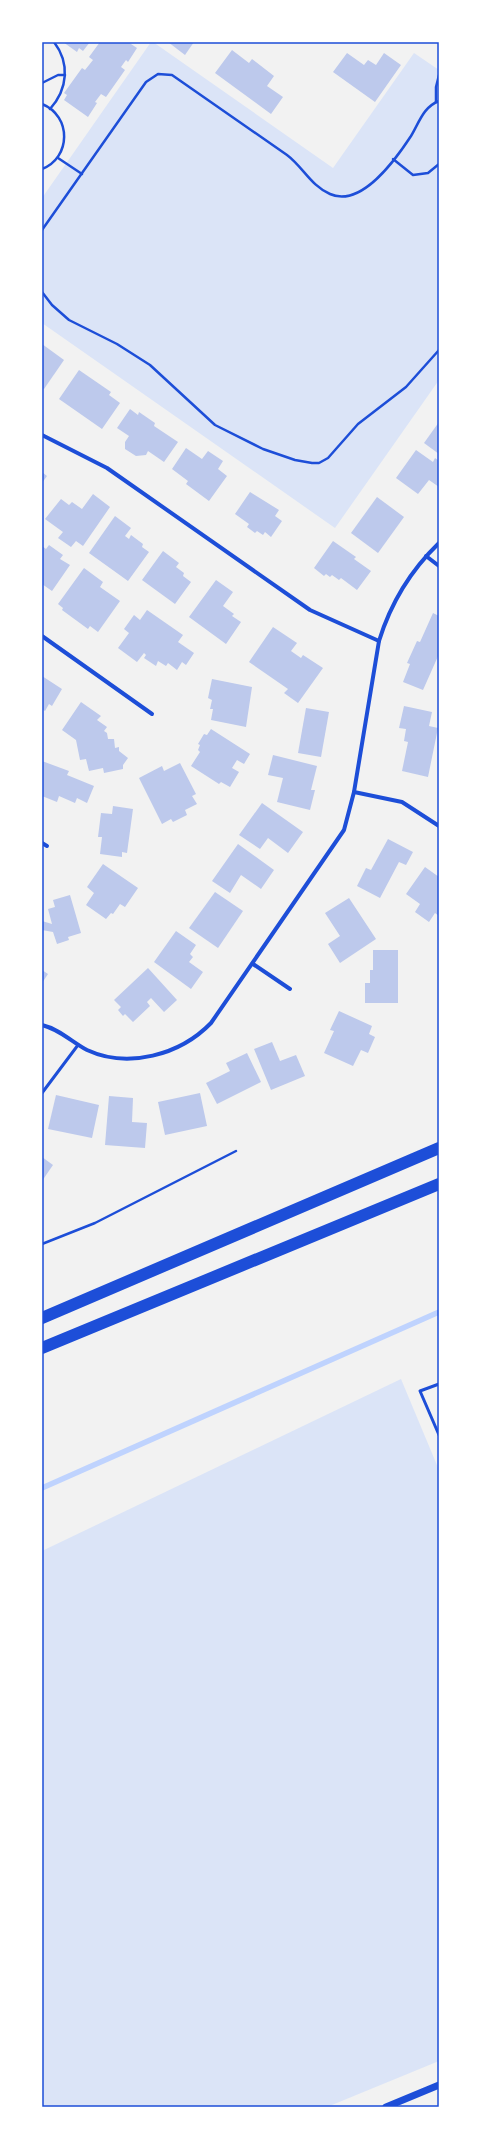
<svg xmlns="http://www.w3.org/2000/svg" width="481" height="2149" font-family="'PT Sans',sans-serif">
	<rect width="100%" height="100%" fill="#f2f2f2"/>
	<g fill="#dbe4f7">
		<polygon points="151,42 153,42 333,168 414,53 439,70 439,380 335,528 42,323 42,198"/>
		<polygon points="401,1379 439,1470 439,2061 327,2107 42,2107 42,1551"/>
	</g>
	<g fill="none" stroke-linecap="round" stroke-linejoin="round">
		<polyline stroke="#bfd3fe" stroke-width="5.5" points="42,1488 439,1312"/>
	</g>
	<g fill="#bdc9ec">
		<polygon points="63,42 90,42 83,51 79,48 77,52"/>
		<polygon points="100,42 128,42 137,48 128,62 126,60 121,67 125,70 106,97 101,94 95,102 97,103 88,117 64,100 67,95 64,93 82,68 85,70 93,60 89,57"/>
		<polygon points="168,42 194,42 185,55"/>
		<polygon points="232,50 249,63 252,59 274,76 267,86 283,97 271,114 215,73"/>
		<polygon points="347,53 364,65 368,60 376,65 384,53 401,65 375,102 333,72"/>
		<polygon points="42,344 64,360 44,389 42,388"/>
		<polygon points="79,370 111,392 109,395 120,403 102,429 59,399"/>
		<polygon points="130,409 138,415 139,412 155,423 154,426 178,442 164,462 148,451 146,455 136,456 125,449 125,442 129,436 117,428"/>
		<polygon points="439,422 439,454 424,443"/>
		<polygon points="186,448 202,459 208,451 223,461 218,469 227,476 209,501 186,484 188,481 172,469"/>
		<polygon points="416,450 433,462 435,458 439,461 439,487 429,480 418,494 396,478"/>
		<polygon points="42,472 47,476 42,483"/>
		<polygon points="250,492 279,510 275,516 282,521 271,537 265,532 263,535 257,531 255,533 247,527 249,524 235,514"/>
		<polygon points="93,494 110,507 83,546 76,541 71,547 58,538 63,532 45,519 61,499 69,505 72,502 82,509"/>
		<polygon points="377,497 404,517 378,553 351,533"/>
		<polygon points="115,516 131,528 125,536 129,539 131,535 143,544 142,547 149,552 128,581 89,553"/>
		<polygon points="333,541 356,557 354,559 371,571 357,590 341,578 339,580 332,575 330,577 326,574 324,576 314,568"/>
		<polygon points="49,545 63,555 60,559 70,565 52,591 42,584 42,546 46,549"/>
		<polygon points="163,551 179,563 176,567 184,573 183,576 191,582 175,604 142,580"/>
		<polygon points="84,568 103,582 100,587 120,601 98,632 90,626 88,629 62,610 63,608 58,604"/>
		<polygon points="216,580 233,592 223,606 234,614 232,616 241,622 226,644 189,617"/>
		<polygon points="147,610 183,635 178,642 194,653 186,665 182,662 177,670 168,663 166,666 158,661 156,666 144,658 146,655 144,653 137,662 118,648 129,633 124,629 134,615 140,620"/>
		<polygon points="433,613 439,616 439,654 423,690 403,682 410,664 407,663 417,641 420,642"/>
		<polygon points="273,627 297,643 291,651 301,658 303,655 323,668 298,703 284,693 288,689 249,662"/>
		<polygon points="42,676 62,689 52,706 49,704 45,711 42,709"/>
		<polygon points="212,679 252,687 246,727 211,720 213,709 210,709 212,700 208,698"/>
		<polygon points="81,702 101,716 97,720 107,727 104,731 107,733 108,739 114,739 115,748 119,747 119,751 128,758 123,765 123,769 104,773 103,768 89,771 86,759 80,760 76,740 62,730"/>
		<polygon points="404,706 432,712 429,726 438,728 428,777 402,771 408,742 404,741 406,729 399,728"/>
		<polygon points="306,708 329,712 321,757 298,753"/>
		<polygon points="211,729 250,754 244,764 237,760 232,768 239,772 230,787 221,782 219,784 191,766 200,752 198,750 200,745 198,744 204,734 207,735"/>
		<polygon points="273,755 317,766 311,790 315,790 310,810 277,802 283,778 268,775"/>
		<polygon points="42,761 69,771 67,775 94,786 87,803 77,798 75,803 59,796 57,802 42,796"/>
		<polygon points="180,763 196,794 192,796 197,804 185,810 187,815 173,822 171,819 162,824 139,778 162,766 164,771"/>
		<polygon points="262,803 303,832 288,853 268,838 260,849 239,835"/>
		<polygon points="113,806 133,809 127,853 122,852 122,857 100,854 102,837 98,837 101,813 112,814"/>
		<polygon points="388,839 413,852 406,865 399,862 380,898 357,886 366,868 371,870"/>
		<polygon points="238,844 274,870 261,889 241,875 230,893 212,881"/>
		<polygon points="103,864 138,888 125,907 120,904 113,914 111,913 106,919 86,905 94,893 87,887"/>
		<polygon points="425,867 439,877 439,916 435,913 429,922 415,912 420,904 406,894"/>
		<polygon points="215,892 243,911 218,948 189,928"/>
		<polygon points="70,895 81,933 68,937 69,940 57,944 53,932 42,930 42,921 52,924 48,909 55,907 53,900"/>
		<polygon points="349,898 376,939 340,963 328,944 340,936 325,913"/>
		<polygon points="176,931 196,945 190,954 193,957 189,962 203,972 191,989 154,962"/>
		<polygon points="373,950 398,950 398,1003 365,1003 365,983 370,983 370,970 373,970"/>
		<polygon points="148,968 177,1000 164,1012 151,998 147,1002 150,1006 133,1022 125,1014 123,1016 118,1010 121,1007 114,1000"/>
		<polygon points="42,970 48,974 42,983"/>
		<polygon points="339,1011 372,1026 369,1034 375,1037 368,1053 361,1050 353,1066 324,1053 334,1031 330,1030"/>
		<polygon points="272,1042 280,1061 296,1055 305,1076 271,1090 254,1049"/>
		<polygon points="247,1053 261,1082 217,1104 206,1083 230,1071 226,1063"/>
		<polygon points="200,1093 207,1126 165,1135 158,1102"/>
		<polygon points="56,1095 99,1105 92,1138 48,1129"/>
		<polygon points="109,1096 133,1098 132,1122 147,1123 145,1148 105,1145"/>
		<polygon points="42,1157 53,1165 42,1181"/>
	</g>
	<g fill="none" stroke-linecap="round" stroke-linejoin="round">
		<g stroke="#1d4ed8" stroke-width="2.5">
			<polyline points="42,83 58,75 65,75"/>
			<polyline points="436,102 436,87 439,75"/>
			<path d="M42 104C72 116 71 158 42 169"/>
			<path d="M50 109C68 89 70 63 54 42"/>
			<polyline points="58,158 82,174"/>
			<polyline points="393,159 413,175 428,173 439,164"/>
			<path d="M42 230 146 82 158 74 172 75 287 155C303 167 311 186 330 194 361 208 396 159 411 136 419 123 423 107 439 101"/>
			<polyline points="42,292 52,305 69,320 117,344 150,365 215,425 263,449 295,460 312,463 319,463 328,458 358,424 406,387 439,350"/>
			<polyline points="42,1244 95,1223 236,1151"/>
		</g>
		<g stroke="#1d4ed8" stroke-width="3">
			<polyline points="42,1093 78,1045"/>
			<polyline points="439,1384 420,1391 439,1435"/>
		</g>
		<g stroke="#1d4ed8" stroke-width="4">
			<polyline points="42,435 107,468 310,610 379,641"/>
			<polyline points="426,556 439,566"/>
			<polyline points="42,636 152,714"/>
			<polyline points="354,792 402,802 439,826"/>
			<polyline points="42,843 47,846"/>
			<polyline points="253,964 290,989"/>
			<path d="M42 1025C59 1029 72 1042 87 1050 128 1069 180 1055 211 1023L344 830 354 792 379 641C391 602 410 571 439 543"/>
		</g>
		<polyline stroke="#1d4ed8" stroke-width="7" points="386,2107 439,2085"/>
		<g stroke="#1d4ed8" stroke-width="12">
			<polyline points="42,1318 439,1148"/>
			<polyline points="42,1348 439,1184"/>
		</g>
	</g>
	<rect width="481" height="2149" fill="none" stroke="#ffffff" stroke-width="86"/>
	<rect x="43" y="43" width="395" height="2063" fill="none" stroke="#1d4ed8" stroke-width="1.5"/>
</svg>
